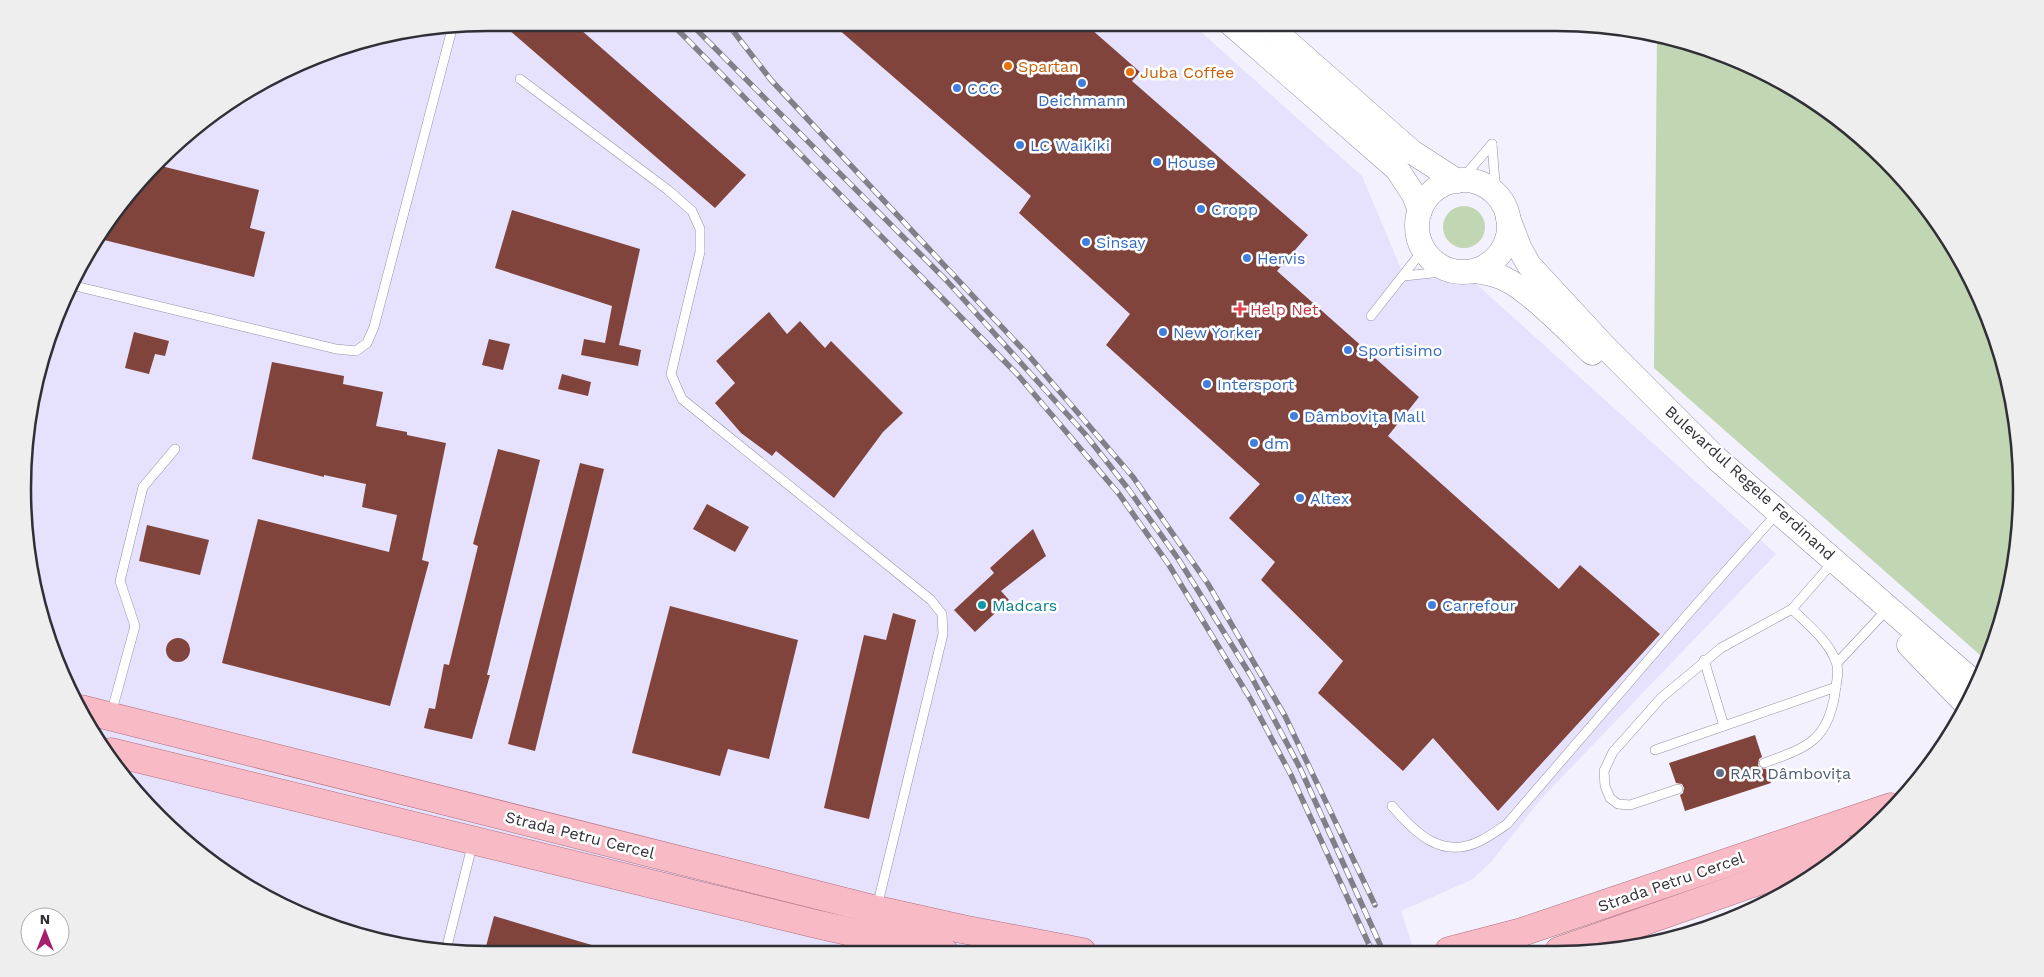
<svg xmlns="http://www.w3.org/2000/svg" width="2044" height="977" font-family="'Work Sans',sans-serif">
	<rect width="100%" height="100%" fill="#f3f1fd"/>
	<polygon fill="#e6e2fd" points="489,23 1191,23 1362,176 1404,276 1474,282 1776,554 1541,799 1491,862 1473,879 1401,911 1414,951 488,954 397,945 310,919 230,876 159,818 71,695 27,550 32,397 58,310 101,230 205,119 338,47"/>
	<g fill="#c1d6b2">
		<polygon points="1657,35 1734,58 1815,101 1885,159 1943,230 1986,310 2013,398 2021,489 2012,580 1988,662 1654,368"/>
		<circle cx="1464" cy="227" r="21"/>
	</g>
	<g fill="#80443c">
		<polygon points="515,22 572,22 746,175 715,208 509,30"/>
		<polygon points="830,22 1083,22 1140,72 1132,81 1308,235 1277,271 1419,397 1388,436 1559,589 1580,565 1660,634 1498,811 1433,738 1403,771 1318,693 1343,661 1261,580 1275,562 1229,518 1260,484 1106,345 1130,314 1019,213 1031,196"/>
		<polygon points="161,166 259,190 250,228 265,232 254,277 96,238 101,230"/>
		<polygon points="512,210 640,249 619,345 641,350 638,366 581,355 584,339 605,343 612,306 495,268"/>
		<polygon points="769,312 787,334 800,321 825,348 831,341 903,413 883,432 834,498 776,451 772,456 741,433 715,403 735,383 716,361"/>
		<polygon points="134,332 169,341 165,356 155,354 149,374 125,368"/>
		<polygon points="489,339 510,344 503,370 482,365"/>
		<polygon points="272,362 344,376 343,384 383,392 376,426 407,432 407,435 446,443 422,560 429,562 390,706 222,663 258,519 389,552 397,515 362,507 366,484 324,475 324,477 252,459"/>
		<polygon points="562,374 591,382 588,396 558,389"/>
		<polygon points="498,449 540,460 487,675 490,675 472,739 424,728 429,708 435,709 444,664 449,665 478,546 473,544"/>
		<polygon points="580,463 604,469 535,751 508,744"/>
		<polygon points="707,504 749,527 735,552 693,529"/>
		<polygon points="147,525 209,540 200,575 139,561"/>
		<polygon points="1033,529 1046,556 1001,591 1009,600 975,632 954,610 994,573 990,568"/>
		<polygon points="670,606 798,640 769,759 728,749 720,776 632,753"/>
		<polygon points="893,613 916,620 869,819 824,808 864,635 886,640"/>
		<circle cx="178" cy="650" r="12"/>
		<polygon points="1755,735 1762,757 1759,759 1758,765 1760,768 1766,769 1771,783 1685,811 1680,795 1683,793 1684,788 1682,784 1676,783 1669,763"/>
		<polygon points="494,916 612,951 612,954 484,954"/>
	</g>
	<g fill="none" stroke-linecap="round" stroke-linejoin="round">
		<defs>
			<g id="service">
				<polyline points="520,79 668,190 692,211 700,229 700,252 671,374 682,399 931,600 942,614 943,634 877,907"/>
				<polyline points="1492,144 1496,195"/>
				<polyline points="1461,180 1492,144"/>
				<polyline points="1404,276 1451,271"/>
				<polyline points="71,285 336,349 356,351 367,343 374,327 452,29"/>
				<polyline points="1371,316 1423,250"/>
				<polyline points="1704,660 1724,726"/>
				<polyline points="1837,663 1880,617"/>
				<polyline points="111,714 135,626 120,581 143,487 175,449"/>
				<polyline points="1655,750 1836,687"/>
				<path d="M1764 763C1806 748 1828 741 1835 693 1836 683 1840 671 1836 662 1829 641 1807 624 1792 609"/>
				<polyline points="1678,789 1630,805 1618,804 1610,798 1605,786 1604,771 1613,752 1661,698 1721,648 1792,609 1827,569"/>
				<path d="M1392 806C1415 833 1442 860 1480 841 1490 836 1498 830 1507 824L1687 615 1772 519"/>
				<polyline points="446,950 473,842"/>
			</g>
			<g id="secondary">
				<polyline points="1230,23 1397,169 1414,195 1420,211"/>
				<polyline points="1266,23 1412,152 1457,181"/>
				<circle cx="1463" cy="226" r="46"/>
				<polyline points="1508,218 1520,249 1529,265 1603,345 1716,458 1976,684"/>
				<path d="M1475 271C1486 273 1496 274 1505 279 1532 292 1569 332 1592 353"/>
				<polyline points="1909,645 1965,703"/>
			</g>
			<g id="primary">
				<polyline points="81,709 877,910 962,929 1082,952"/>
				<polyline points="111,752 816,924 945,953"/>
				<polyline points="1449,951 1522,932 1891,807"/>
				<polyline points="1559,951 1847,850"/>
			</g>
		</defs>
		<use href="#service" stroke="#9391a3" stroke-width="10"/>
		<use href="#secondary" stroke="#9391a3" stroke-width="25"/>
		<use href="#primary" stroke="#af6d7b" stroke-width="29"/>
		<use href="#service" stroke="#fff" stroke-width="9"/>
		<use href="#secondary" stroke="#fff" stroke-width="24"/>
		<use href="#primary" stroke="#f8bbc6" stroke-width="28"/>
		<defs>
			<g id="rail">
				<polyline points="671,23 1017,374 1119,494 1169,565 1251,700 1291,775 1372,951"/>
				<polyline points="690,23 947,281 1085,434 1129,490 1179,560 1251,676 1300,768 1383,951"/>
				<polyline points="727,23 771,80 1030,357 1133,477 1208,584 1285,716 1375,905"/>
			</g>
		</defs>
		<use href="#rail" stroke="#817f88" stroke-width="5.5"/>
		<use href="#rail" stroke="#fff" stroke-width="4" stroke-dasharray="11" stroke-linecap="butt"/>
	</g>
	<g fill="#e8710a" stroke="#fff" stroke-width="2">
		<circle cx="1008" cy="66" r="5"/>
		<circle cx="1130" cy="72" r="5"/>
	</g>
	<g fill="#3f7fe0" stroke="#fff" stroke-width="2">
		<circle cx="1082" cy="83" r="5"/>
		<circle cx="957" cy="88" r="5"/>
		<circle cx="1020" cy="145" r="5"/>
		<circle cx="1157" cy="162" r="5"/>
		<circle cx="1201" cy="209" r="5"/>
		<circle cx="1086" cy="242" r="5"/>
		<circle cx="1247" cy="258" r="5"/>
		<circle cx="1163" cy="332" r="5"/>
		<circle cx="1348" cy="350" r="5"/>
		<circle cx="1207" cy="384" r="5"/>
		<circle cx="1294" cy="416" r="5"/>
		<circle cx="1254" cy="443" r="5"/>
		<circle cx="1300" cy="498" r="5"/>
		<circle cx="1432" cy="605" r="5"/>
	</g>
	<path fill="#e0444e" stroke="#fff" stroke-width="2" d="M1237.5 301.5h5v5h5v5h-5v5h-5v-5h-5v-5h5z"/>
	<circle fill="#0f9aa8" stroke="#fff" stroke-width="2" cx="982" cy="605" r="5"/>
	<circle fill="#5c6f8a" stroke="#fff" stroke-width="2" cx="1720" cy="773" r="5"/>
	<g text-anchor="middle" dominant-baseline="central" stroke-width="5" stroke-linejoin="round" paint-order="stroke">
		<g font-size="16" fill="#c56008" stroke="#fff" text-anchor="start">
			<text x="1018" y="66">Spartan</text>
			<text x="1140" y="72">Juba Coffee</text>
		</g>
		<g font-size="16" fill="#366cbe" stroke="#fff" text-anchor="start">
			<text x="967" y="88">CCC</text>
			<text x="1082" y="100" text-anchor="middle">Deichmann</text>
			<text x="1030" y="145">LC Waikiki</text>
			<text x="1167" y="162">House</text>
			<text x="1211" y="209">Cropp</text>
			<text x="1096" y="242">Sinsay</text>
			<text x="1257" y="258">Hervis</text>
			<text x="1173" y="332">New Yorker</text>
			<text x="1358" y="350">Sportisimo</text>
			<text x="1217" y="384">Intersport</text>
			<text x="1304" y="416">Dâmbovița Mall</text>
			<text x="1264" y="443">dm</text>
			<text x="1310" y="498">Altex</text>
			<text x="1442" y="605">Carrefour</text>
		</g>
		<g font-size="16" fill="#be3a42" stroke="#fff" text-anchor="start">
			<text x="1250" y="309">Help Net</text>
		</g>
		<g font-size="16" fill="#302f36" stroke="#fff">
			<text transform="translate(1750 483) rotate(42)">Bulevardul Regele Ferdinand</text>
			<text transform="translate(580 835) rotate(14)">Strada Petru Cercel</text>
			<text transform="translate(1671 882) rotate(-19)">Strada Petru Cercel</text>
		</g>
		<g font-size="16" fill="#0d838f" stroke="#fff" text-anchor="start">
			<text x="992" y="605">Madcars</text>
		</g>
		<g font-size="16" fill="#4e5e75" stroke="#fff" text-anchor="start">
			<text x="1730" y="773">RAR Dâmbovița</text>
		</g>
	</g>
	<path d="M0 0H2044V977H0ZM488 31H1556A457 457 0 0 1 2013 488V489A457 457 0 0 1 1556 946H488A457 457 0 0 1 31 489V488A457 457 0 0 1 488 31Z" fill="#eeeeef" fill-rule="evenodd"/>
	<path fill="none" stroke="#302f36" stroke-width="2.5" d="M488 31H1556A457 457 0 0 1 2013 488V489A457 457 0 0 1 1556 946H488A457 457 0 0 1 31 489V488A457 457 0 0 1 488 31Z"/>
	<g transform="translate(45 932)"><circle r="24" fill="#ffffff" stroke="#acacaf"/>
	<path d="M0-4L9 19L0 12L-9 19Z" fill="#a5206c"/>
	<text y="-8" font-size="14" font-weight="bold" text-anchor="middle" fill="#302f36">N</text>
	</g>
</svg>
